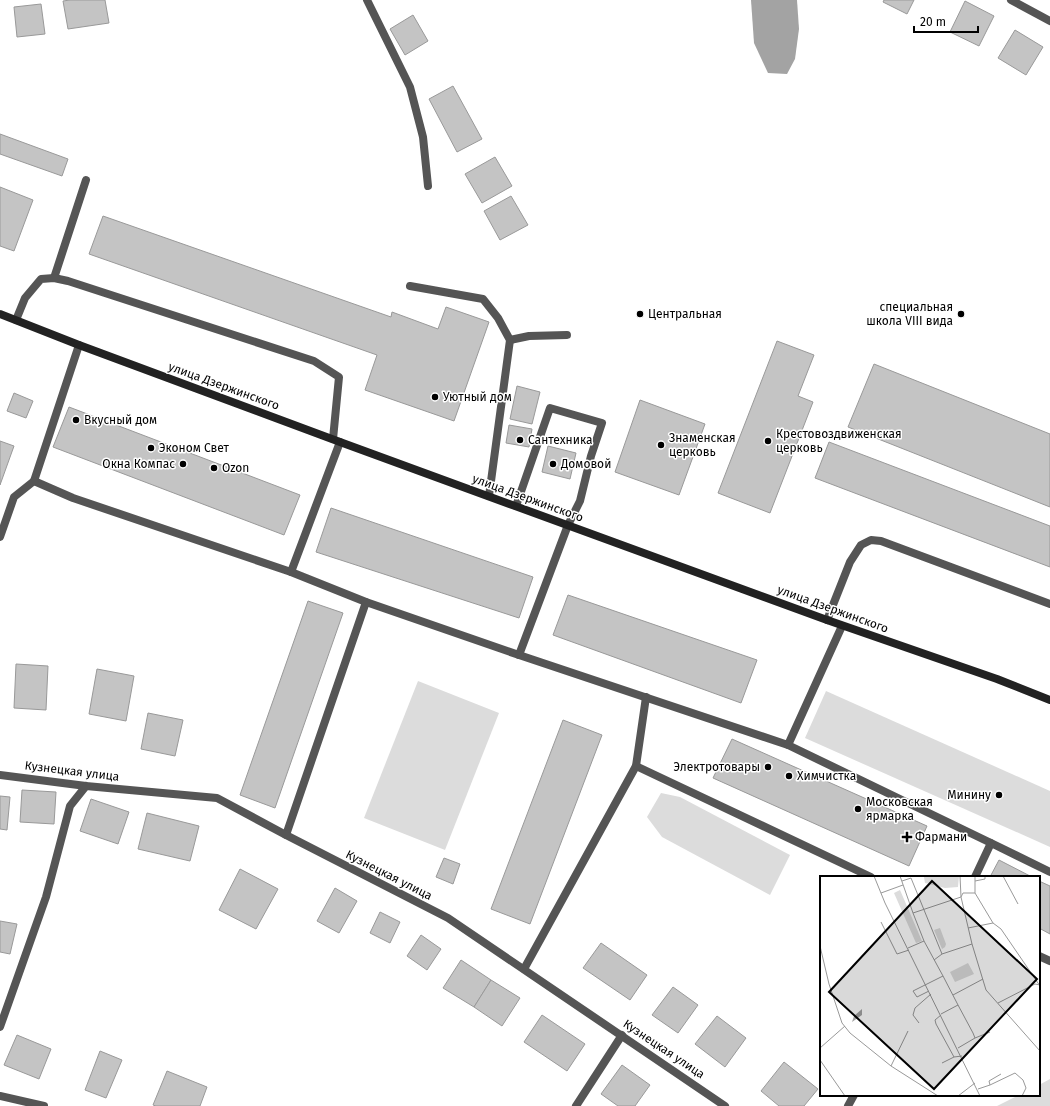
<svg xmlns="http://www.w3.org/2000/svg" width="1050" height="1106" font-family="'Fira Sans',sans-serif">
	<rect width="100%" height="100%" fill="#fff"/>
	<g fill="#dcdcdc">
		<polygon points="418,681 499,713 445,850 364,818"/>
		<polygon points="826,691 1050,791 1050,847 805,738"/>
		<polygon points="661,793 680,797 790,855 770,895 662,837 647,817"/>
		<polygon points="1050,1079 1050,1106 997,1106 1019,1095 1039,1095 1039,1085"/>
	</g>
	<polygon fill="#a3a3a3" points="751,0 797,0 799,29 795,59 787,74 768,73 754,43"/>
	<g fill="#c4c4c4" stroke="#999">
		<polygon points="70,0 105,0 109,23 68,29 63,1"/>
		<polygon points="884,0 914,0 907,14 883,2"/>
		<polygon points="965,1 994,16 979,46 950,32"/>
		<polygon points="41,4 45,34 17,37 14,7"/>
		<polygon points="413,15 428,41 405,55 390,29"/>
		<polygon points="1015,30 1043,47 1026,75 998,58"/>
		<polygon points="453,86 482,139 457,152 429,99"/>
		<polygon points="0,134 68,159 62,176 0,154"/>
		<polygon points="495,157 512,186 482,203 465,174"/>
		<polygon points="0,187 33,200 14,251 0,246"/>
		<polygon points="511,196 528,225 500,240 484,211"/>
		<polygon points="103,216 391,317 392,312 438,329 446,307 489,322 454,421 365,390 377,355 89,254"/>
		<polygon points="777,341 814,355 798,396 813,402 770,513 718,493"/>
		<polygon points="874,364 1050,434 1050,507 848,427"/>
		<polygon points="517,386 540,392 532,424 510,419"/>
		<polygon points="14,393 33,401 26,418 7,411"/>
		<polygon points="640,400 705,424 679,495 615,472"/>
		<polygon points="69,407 300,495 284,535 53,447"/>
		<polygon points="509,425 532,429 529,447 506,443"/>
		<polygon points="0,441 14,446 0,485"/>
		<polygon points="829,442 1050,526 1050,567 815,478"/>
		<polygon points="548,446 576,453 570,479 542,472"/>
		<polygon points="331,508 533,577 519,618 316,552"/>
		<polygon points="568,595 757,660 741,703 553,635"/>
		<polygon points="308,601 343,613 275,808 240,795"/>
		<polygon points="16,664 48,666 46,710 14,708"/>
		<polygon points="97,669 134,676 126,721 89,714"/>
		<polygon points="148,713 183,720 175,756 141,749"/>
		<polygon points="563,720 602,735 530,924 491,909"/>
		<polygon points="732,739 927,826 909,866 713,778"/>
		<polygon points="22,790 56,792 54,824 20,822"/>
		<polygon points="0,796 10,797 7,830 0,829"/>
		<polygon points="91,799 129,812 118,844 80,831"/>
		<polygon points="147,813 199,826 190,861 138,849"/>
		<polygon points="444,858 460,864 453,884 436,877"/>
		<polygon points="999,860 1032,877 990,877"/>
		<polygon points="240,869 278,889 256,929 219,910"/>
		<polygon points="1039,881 1050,886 1050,934 1039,928"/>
		<polygon points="335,888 357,901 339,933 317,921"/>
		<polygon points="380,912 400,922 390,943 370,933"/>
		<polygon points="0,921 17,924 10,954 0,952"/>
		<polygon points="421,935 441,949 427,970 407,956"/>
		<polygon points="601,943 647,975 630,1000 583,968"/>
		<polygon points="461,960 491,980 474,1007 443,988"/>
		<polygon points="491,980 520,998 502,1026 474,1007"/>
		<polygon points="673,987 698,1005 678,1033 652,1015"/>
		<polygon points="542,1015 585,1044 567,1071 524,1042"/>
		<polygon points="717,1016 746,1038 725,1067 695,1044"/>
		<polygon points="17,1035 51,1049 39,1079 4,1065"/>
		<polygon points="100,1051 122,1060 106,1098 85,1090"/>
		<polygon points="784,1062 818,1089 804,1106 779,1106 761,1091"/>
		<polygon points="622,1065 650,1085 635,1106 618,1106 601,1094"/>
		<polygon points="167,1071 207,1087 200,1106 156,1106 153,1105"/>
	</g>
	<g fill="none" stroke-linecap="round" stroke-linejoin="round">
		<g stroke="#555" stroke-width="8">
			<polyline points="54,278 86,180"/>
			<polyline points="16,320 25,298 41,279 54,278 68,281 314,361 339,377 333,439"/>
			<polyline points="510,340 529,336 567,335"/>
			<polyline points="79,345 34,481 73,498 291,572 340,442"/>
			<polyline points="0,537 14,497 34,481"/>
			<polyline points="291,572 366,602 519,655 568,525 580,501 591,456 602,423 550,408 516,506"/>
			<polyline points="827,620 850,562 861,545 871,540 881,541 1050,604"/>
			<polyline points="519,655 788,745"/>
			<polyline points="636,766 871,877"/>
			<polyline points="286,835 366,602"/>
			<polyline points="975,877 991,843 1050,872"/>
			<polyline points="1039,956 1050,961"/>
			<polyline points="524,969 636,766 646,697"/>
			<polyline points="848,1106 854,1095"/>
		</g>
		<g stroke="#555" stroke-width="8">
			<polyline points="367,0 410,87 423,137 428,186"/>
			<polyline points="1011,0 1050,21"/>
			<polyline points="410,286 483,299 498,318 510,340 489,496"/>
			<polyline points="842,626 788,745 991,843"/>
			<polyline points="0,775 86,786 217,798 286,835 448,918 725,1106"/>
			<polyline points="0,1027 46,897 70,806 86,786"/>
			<polyline points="0,1096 44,1106"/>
			<polyline points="576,1106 622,1035"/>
		</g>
		<polyline stroke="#222" stroke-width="8" points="0,314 79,345 340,442 827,620 997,679 1050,700"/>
	</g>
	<g fill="#000" stroke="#fff" stroke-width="1.5">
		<circle cx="640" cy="314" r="4"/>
		<circle cx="961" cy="314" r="4"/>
		<circle cx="435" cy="397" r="4"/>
		<circle cx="76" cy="420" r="4"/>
		<circle cx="520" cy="440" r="4"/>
		<circle cx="768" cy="441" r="4"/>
		<circle cx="661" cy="445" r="4"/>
		<circle cx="151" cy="448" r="4"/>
		<circle cx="183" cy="464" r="4"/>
		<circle cx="553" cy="464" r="4"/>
		<circle cx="214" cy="468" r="4"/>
		<circle cx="768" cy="767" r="4"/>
		<circle cx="789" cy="776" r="4"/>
		<circle cx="999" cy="795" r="4"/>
		<circle cx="858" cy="809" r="4"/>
		<path d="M905 831h4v4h4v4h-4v4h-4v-4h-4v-4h4z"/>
	</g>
	<g text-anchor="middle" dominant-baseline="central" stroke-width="3" stroke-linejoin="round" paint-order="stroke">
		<g font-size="12" fill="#000" stroke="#fff" text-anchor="start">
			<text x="953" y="307" text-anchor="end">специальная<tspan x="953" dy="14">школа VIII вида</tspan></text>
			<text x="648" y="314">Центральная</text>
			<text x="443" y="397">Уютный дом</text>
			<text x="84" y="420">Вкусный дом</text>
			<text x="776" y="434">Крестовоздвиженская<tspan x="776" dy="14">церковь</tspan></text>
			<text x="669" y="438">Знаменская<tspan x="669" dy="14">церковь</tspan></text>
			<text x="528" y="440">Сантехника</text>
			<text x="159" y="448">Эконом Свет</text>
			<text x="175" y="464" text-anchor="end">Окна Компас</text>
			<text x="561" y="464">Домовой</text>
			<text x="222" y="468">Ozon</text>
			<text x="760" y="767" text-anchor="end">Электротовары</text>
			<text x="797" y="776">Химчистка</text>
			<text x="991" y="795" text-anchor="end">Минину</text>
			<text x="866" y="802">Московская<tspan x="866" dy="14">ярмарка</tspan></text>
			<text x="915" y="837">Фармани</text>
		</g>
		<g font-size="12" fill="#000" stroke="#fff">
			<text transform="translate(224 386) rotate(20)">улица Дзержинского</text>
			<text transform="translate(528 498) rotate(20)">улица Дзержинского</text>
			<text transform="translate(833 609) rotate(20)">улица Дзержинского</text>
			<text transform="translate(72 771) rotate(7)">Кузнецкая улица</text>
			<text transform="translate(389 875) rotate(27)">Кузнецкая улица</text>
			<text transform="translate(664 1049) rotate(34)">Кузнецкая улица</text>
		</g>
	</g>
	<g transform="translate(820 876)">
		<rect width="220" height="220" fill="#fff"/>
		<path d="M139 0 138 11 125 12 105 7 104 1ZM80 14 102 65 96 67 74 17ZM120 52 126 68 125 71 122 73 114 54ZM148 87 154 98 135 106 130 96Z" fill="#dcdcdc"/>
		<path d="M42 133V139L32 146 34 140Z" fill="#a3a3a3"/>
		<path fill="none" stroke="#999" stroke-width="1" d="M54 0 65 27 160 220M80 0 93 37 141 21 143 17H155M140 0 141 21 152 68 166 114 220 175M183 0 198 28M155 1V17L173 47 181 53 220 110M82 5 91 2 122 78M155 5 165 3V0M61 17 83 9M93 37 104 65 123 100M61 46 77 78 89 74M148 52 173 47M0 70 9 108 22 147 30 157 71 190 118 220M88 72 104 65M114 84 122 78 152 68M109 115 97 121 93 115 123 100 138 129M133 119 163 103M178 127 215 108 220 109M121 138 138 129 153 157 155 162 138 172M121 139 115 144 116 148 134 181 142 180M99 147 93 139 95 132 111 118M155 162 170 156M0 172 25 150M0 184 25 220M122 187 134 181M71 190 88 155M170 209 195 197 203 204 206 212 202 220M158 213 170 209 169 205 181 198M138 220 155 207"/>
		<path fill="#000" fill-opacity="0.15" stroke="#000" stroke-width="2" d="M112 5 217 103 114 213 9 116Z"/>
		<rect width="220" height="220" fill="none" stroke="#000" stroke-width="2"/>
	</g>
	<path d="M914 26v6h64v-6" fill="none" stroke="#000000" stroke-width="2"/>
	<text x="920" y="26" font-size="12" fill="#000000" stroke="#ffffff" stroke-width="3" paint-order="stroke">20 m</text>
</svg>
